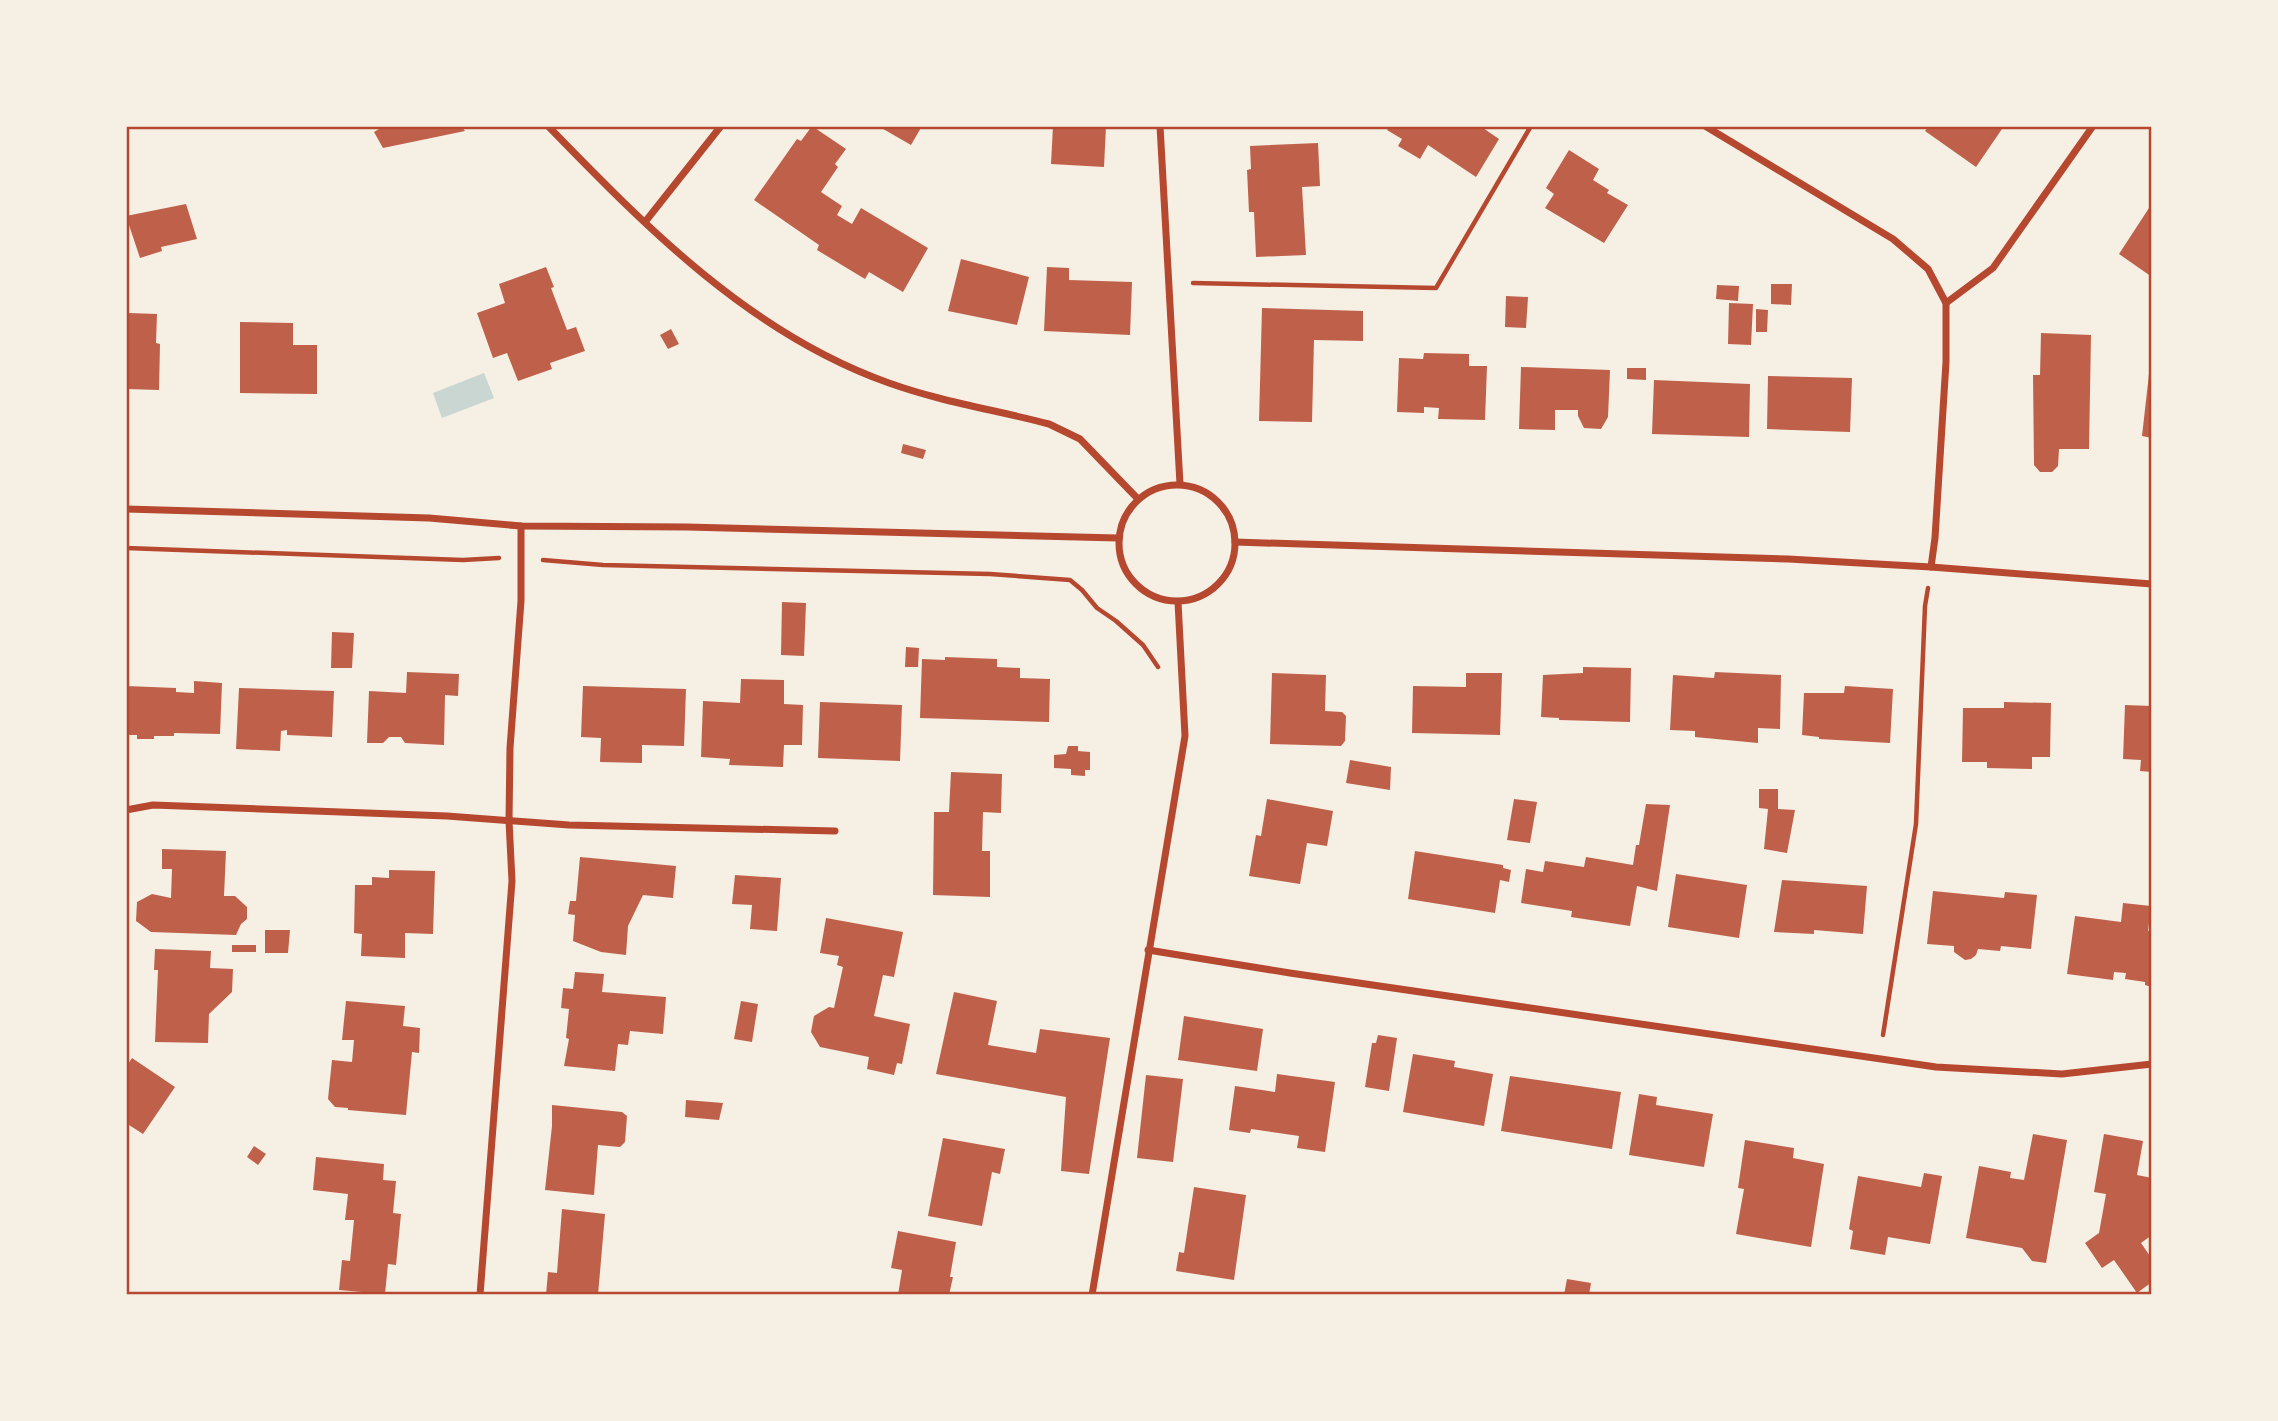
<svg xmlns="http://www.w3.org/2000/svg" width="2278" height="1421" font-family="'Titillium Web',sans-serif">
	<rect width="100%" height="100%" fill="#f6efe4"/>
	<polygon fill="#c9d6d2" points="484,373 494,398 442,418 433,393"/>
	<g fill="#bf614a">
		<polygon points="384,126 461,126 465,131 383,148 374,132"/>
		<polygon points="812,126 846,149 835,164 838,167 821,192 842,206 837,215 852,224 861,208 928,248 903,292 869,272 865,279 817,250 819,245 754,200 797,139 801,141"/>
		<polygon points="878,126 922,126 911,145"/>
		<polygon points="1053,126 1106,126 1104,167 1051,164"/>
		<polygon points="1390,126 1484,126 1483,128 1499,139 1476,177 1428,145 1420,159 1398,146 1402,139 1387,130"/>
		<polygon points="1929,126 2004,126 1976,167 1925,131"/>
		<polygon points="1318,143 1320,186 1302,187 1306,255 1256,257 1254,212 1249,212 1247,170 1251,169 1250,146"/>
		<polygon points="1569,150 1599,169 1593,180 1609,190 1607,193 1628,205 1604,243 1545,208 1554,194 1546,188"/>
		<polygon points="186,204 197,239 161,247 162,251 140,258 126,216"/>
		<polygon points="2149,208 2152,211 2152,277 2119,254"/>
		<polygon points="961,259 1029,277 1017,325 948,311"/>
		<polygon points="546,267 554,287 551,288 567,330 576,327 585,351 550,363 552,369 518,381 507,353 493,358 477,313 505,303 499,284"/>
		<polygon points="1047,267 1069,268 1069,280 1132,282 1130,335 1044,331"/>
		<polygon points="1771,284 1792,284 1791,305 1771,304"/>
		<polygon points="1717,285 1739,286 1738,301 1716,299"/>
		<polygon points="1506,296 1528,297 1526,328 1505,327"/>
		<polygon points="126,302 129,302 129,313 157,314 156,343 160,344 159,390 126,389"/>
		<polygon points="1729,303 1753,304 1751,345 1728,344"/>
		<polygon points="1262,308 1363,311 1363,341 1314,340 1312,422 1259,421"/>
		<polygon points="1756,309 1768,310 1767,332 1756,332"/>
		<polygon points="240,322 293,323 293,345 317,345 317,394 240,393"/>
		<polygon points="671,329 679,344 668,349 660,335"/>
		<polygon points="2041,333 2091,335 2089,449 2059,449 2058,466 2052,472 2040,472 2034,465 2033,375 2040,375"/>
		<polygon points="1424,353 1469,354 1469,366 1487,366 1485,420 1438,419 1439,408 1424,407 1424,413 1397,412 1399,358 1423,359"/>
		<polygon points="2150,365 2152,365 2152,438 2142,436"/>
		<polygon points="1521,367 1610,370 1608,417 1601,429 1584,428 1578,416 1578,410 1555,410 1555,430 1519,429"/>
		<polygon points="1627,368 1646,368 1646,380 1627,379"/>
		<polygon points="1768,376 1852,378 1850,432 1767,429"/>
		<polygon points="1654,380 1750,384 1749,437 1652,434"/>
		<polygon points="903,444 926,450 923,459 901,453"/>
		<polygon points="782,602 806,603 804,656 781,655"/>
		<polygon points="332,632 354,633 352,668 331,668"/>
		<polygon points="906,647 919,648 918,667 905,667"/>
		<polygon points="945,657 997,659 997,667 1020,668 1020,678 1050,679 1049,722 920,718 922,659 945,660"/>
		<polygon points="1583,667 1631,668 1630,722 1559,720 1559,718 1541,717 1543,675 1583,673"/>
		<polygon points="407,672 459,674 458,696 445,695 444,745 405,743 401,737 389,737 383,743 367,743 369,691 406,693"/>
		<polygon points="1715,672 1781,675 1780,729 1758,728 1758,743 1695,737 1695,731 1670,730 1673,675 1714,678"/>
		<polygon points="1272,673 1326,675 1325,711 1342,712 1346,716 1345,741 1341,746 1270,744"/>
		<polygon points="1466,673 1502,673 1500,735 1412,733 1413,686 1466,687"/>
		<polygon points="741,679 784,680 784,704 803,705 802,745 784,745 783,767 729,765 730,759 701,757 703,701 740,703"/>
		<polygon points="194,681 222,683 220,734 174,733 174,736 154,736 154,739 137,739 137,735 126,735 126,686 176,688 176,692 194,693"/>
		<polygon points="583,686 686,689 684,746 642,745 642,763 600,762 601,738 581,737"/>
		<polygon points="1845,686 1893,689 1890,743 1819,739 1819,737 1802,735 1804,693 1844,693"/>
		<polygon points="239,688 334,691 332,737 287,735 287,730 281,731 280,751 236,749"/>
		<polygon points="820,702 902,705 900,761 818,758"/>
		<polygon points="2004,702 2051,703 2050,757 2032,757 2032,769 1987,768 1987,762 1962,762 1963,708 2004,708"/>
		<polygon points="2125,705 2152,706 2152,772 2140,771 2141,760 2123,759"/>
		<polygon points="1068,746 1078,746 1078,751 1090,752 1090,770 1085,770 1085,776 1071,775 1071,769 1054,768 1054,755 1066,754"/>
		<polygon points="1350,760 1391,767 1390,790 1346,783"/>
		<polygon points="951,772 1002,774 1001,813 983,812 982,851 990,851 990,897 933,895 934,812 949,812"/>
		<polygon points="1759,789 1778,789 1778,809 1795,810 1787,853 1764,849 1768,809 1759,808"/>
		<polygon points="1267,799 1333,811 1327,846 1307,843 1300,884 1249,876 1256,835 1261,836"/>
		<polygon points="1514,799 1537,802 1530,843 1507,840"/>
		<polygon points="1646,804 1670,805 1657,891 1637,886 1630,926 1571,917 1572,911 1521,903 1526,869 1543,872 1545,861 1584,867 1586,857 1633,865 1636,845 1639,845"/>
		<polygon points="162,849 226,851 224,896 235,896 247,907 247,919 241,924 236,935 151,932 136,921 137,902 152,894 171,898 172,869 162,869"/>
		<polygon points="1415,851 1503,865 1503,868 1511,870 1509,882 1500,880 1495,913 1408,899"/>
		<polygon points="580,857 676,866 673,898 643,895 628,926 626,955 601,952 573,941 575,915 568,914 570,901 576,901"/>
		<polygon points="389,870 435,871 433,934 405,933 405,958 361,956 362,934 354,933 355,885 372,885 372,877 389,878"/>
		<polygon points="1676,874 1747,885 1739,938 1668,927"/>
		<polygon points="735,875 781,878 777,931 750,929 752,905 732,904"/>
		<polygon points="1782,880 1867,886 1863,934 1814,930 1814,934 1774,932"/>
		<polygon points="1933,891 2004,898 2005,892 2037,895 2031,949 2001,946 2000,951 1978,949 1976,955 1971,959 1965,960 1954,952 1954,946 1927,944"/>
		<polygon points="2123,903 2151,906 2148,931 2152,931 2152,987 2145,985 2145,982 2125,979 2126,973 2114,972 2113,980 2067,974 2075,916 2121,922"/>
		<polygon points="826,918 903,932 894,977 883,975 874,1016 910,1024 902,1064 897,1063 894,1075 867,1069 869,1057 820,1047 811,1032 814,1016 829,1007 834,1008 843,967 837,965 839,956 820,953"/>
		<polygon points="265,930 290,930 288,953 265,953"/>
		<rect x="232" y="945" width="24" height="7"/>
		<polygon points="155,949 211,951 210,968 233,969 232,992 209,1014 208,1043 155,1042 158,970 154,970"/>
		<polygon points="575,972 604,974 602,992 666,997 663,1034 630,1031 628,1045 618,1044 615,1071 564,1066 569,1039 566,1038 569,1009 561,1008 563,988 573,989"/>
		<polygon points="954,992 997,1001 988,1045 1036,1053 1040,1029 1110,1038 1089,1174 1061,1171 1066,1097 936,1074"/>
		<polygon points="346,1001 405,1006 403,1026 420,1028 419,1053 412,1052 406,1115 348,1110 348,1108 335,1107 328,1099 332,1060 352,1062 354,1040 342,1040"/>
		<polygon points="741,1001 758,1004 752,1042 734,1039"/>
		<polygon points="1184,1016 1263,1029 1257,1071 1178,1060"/>
		<polygon points="1378,1035 1397,1038 1389,1091 1365,1087 1372,1043 1376,1043"/>
		<polygon points="1413,1054 1455,1061 1454,1067 1493,1074 1484,1126 1403,1112"/>
		<polygon points="132,1058 175,1087 143,1134 129,1125 126,1129 126,1067"/>
		<polygon points="1277,1074 1335,1082 1325,1152 1297,1148 1299,1136 1251,1129 1250,1133 1229,1130 1235,1086 1275,1092"/>
		<polygon points="1146,1075 1183,1079 1173,1162 1137,1158"/>
		<polygon points="1510,1076 1621,1092 1612,1149 1501,1131"/>
		<polygon points="1639,1094 1657,1097 1656,1105 1713,1114 1704,1167 1629,1155"/>
		<polygon points="686,1100 723,1103 719,1120 685,1117"/>
		<polygon points="552,1105 622,1112 627,1116 625,1142 620,1147 598,1145 594,1195 545,1190 552,1126"/>
		<polygon points="2033,1134 2067,1140 2046,1263 2032,1261 2022,1248 1966,1238 1979,1166 2011,1172 2010,1178 2024,1180"/>
		<polygon points="2104,1134 2143,1141 2137,1175 2152,1178 2152,1235 2141,1243 2152,1259 2152,1282 2137,1293 2114,1260 2102,1268 2085,1243 2099,1233 2106,1194 2094,1192"/>
		<polygon points="943,1138 1005,1149 1000,1174 992,1172 982,1226 928,1216"/>
		<polygon points="1745,1140 1794,1148 1793,1158 1824,1164 1811,1247 1736,1234 1744,1189 1738,1188"/>
		<polygon points="254,1146 266,1154 258,1165 247,1157"/>
		<polygon points="316,1157 384,1164 383,1180 396,1181 393,1213 401,1214 396,1265 388,1264 385,1294 339,1290 342,1260 350,1261 354,1220 345,1220 348,1194 313,1190"/>
		<polygon points="1924,1173 1942,1176 1930,1244 1888,1237 1885,1255 1850,1249 1853,1231 1849,1229 1858,1176 1921,1187"/>
		<polygon points="1194,1187 1246,1195 1234,1280 1176,1271 1179,1252 1184,1253"/>
		<polygon points="562,1209 605,1214 598,1295 546,1295 548,1272 557,1273"/>
		<polygon points="898,1231 956,1242 950,1277 953,1277 949,1295 898,1295 902,1270 891,1268"/>
		<polygon points="1567,1279 1591,1283 1589,1295 1564,1295"/>
	</g>
	<g fill="none" stroke-linecap="round" stroke-linejoin="round">
		<g stroke="#b5482f" stroke-width="4.5">
			<polyline points="1193,283 1436,288 1531,126"/>
			<polyline points="126,548 463,560 499,558"/>
			<polyline points="543,560 603,565 990,574 1070,580 1082,590 1097,608 1116,621 1143,645 1158,667"/>
			<polyline points="1883,1035 1916,824 1925,606 1928,588"/>
		</g>
		<g stroke="#b5482f" stroke-width="7">
			<path d="M548 126C648 229 751 334 889 383 942 402 996 410 1049 424L1080 439 1138 499"/>
			<polyline points="1160,126 1180,484"/>
			<polyline points="1705,126 1893,239 1928,269 1946,303 1946,362 1935,538 1931,567"/>
			<polyline points="645,222 721,126"/>
			<polyline points="1946,303 1993,268 2093,126"/>
			<circle cx="1177" cy="543" r="58"/>
			<polyline points="126,509 429,518 521,526 687,527 1118,538"/>
			<polyline points="1235,542 1788,559 1931,567 2152,584"/>
			<polyline points="126,810 153,805 447,816 569,825 835,831"/>
			<polyline points="1148,950 1290,973 1936,1067 2062,1074 2152,1064"/>
			<polyline points="480,1295 512,881 509,821 510,748 521,601 521,526"/>
			<polyline points="1092,1295 1185,736 1178,602"/>
		</g>
	</g>
	<rect width="2278" height="1421" fill="none" stroke="#f6efe4" stroke-width="256"/>
	<rect x="128" y="128" width="2022" height="1165" fill="none" stroke="#b5482f" stroke-width="2.5"/>
</svg>
